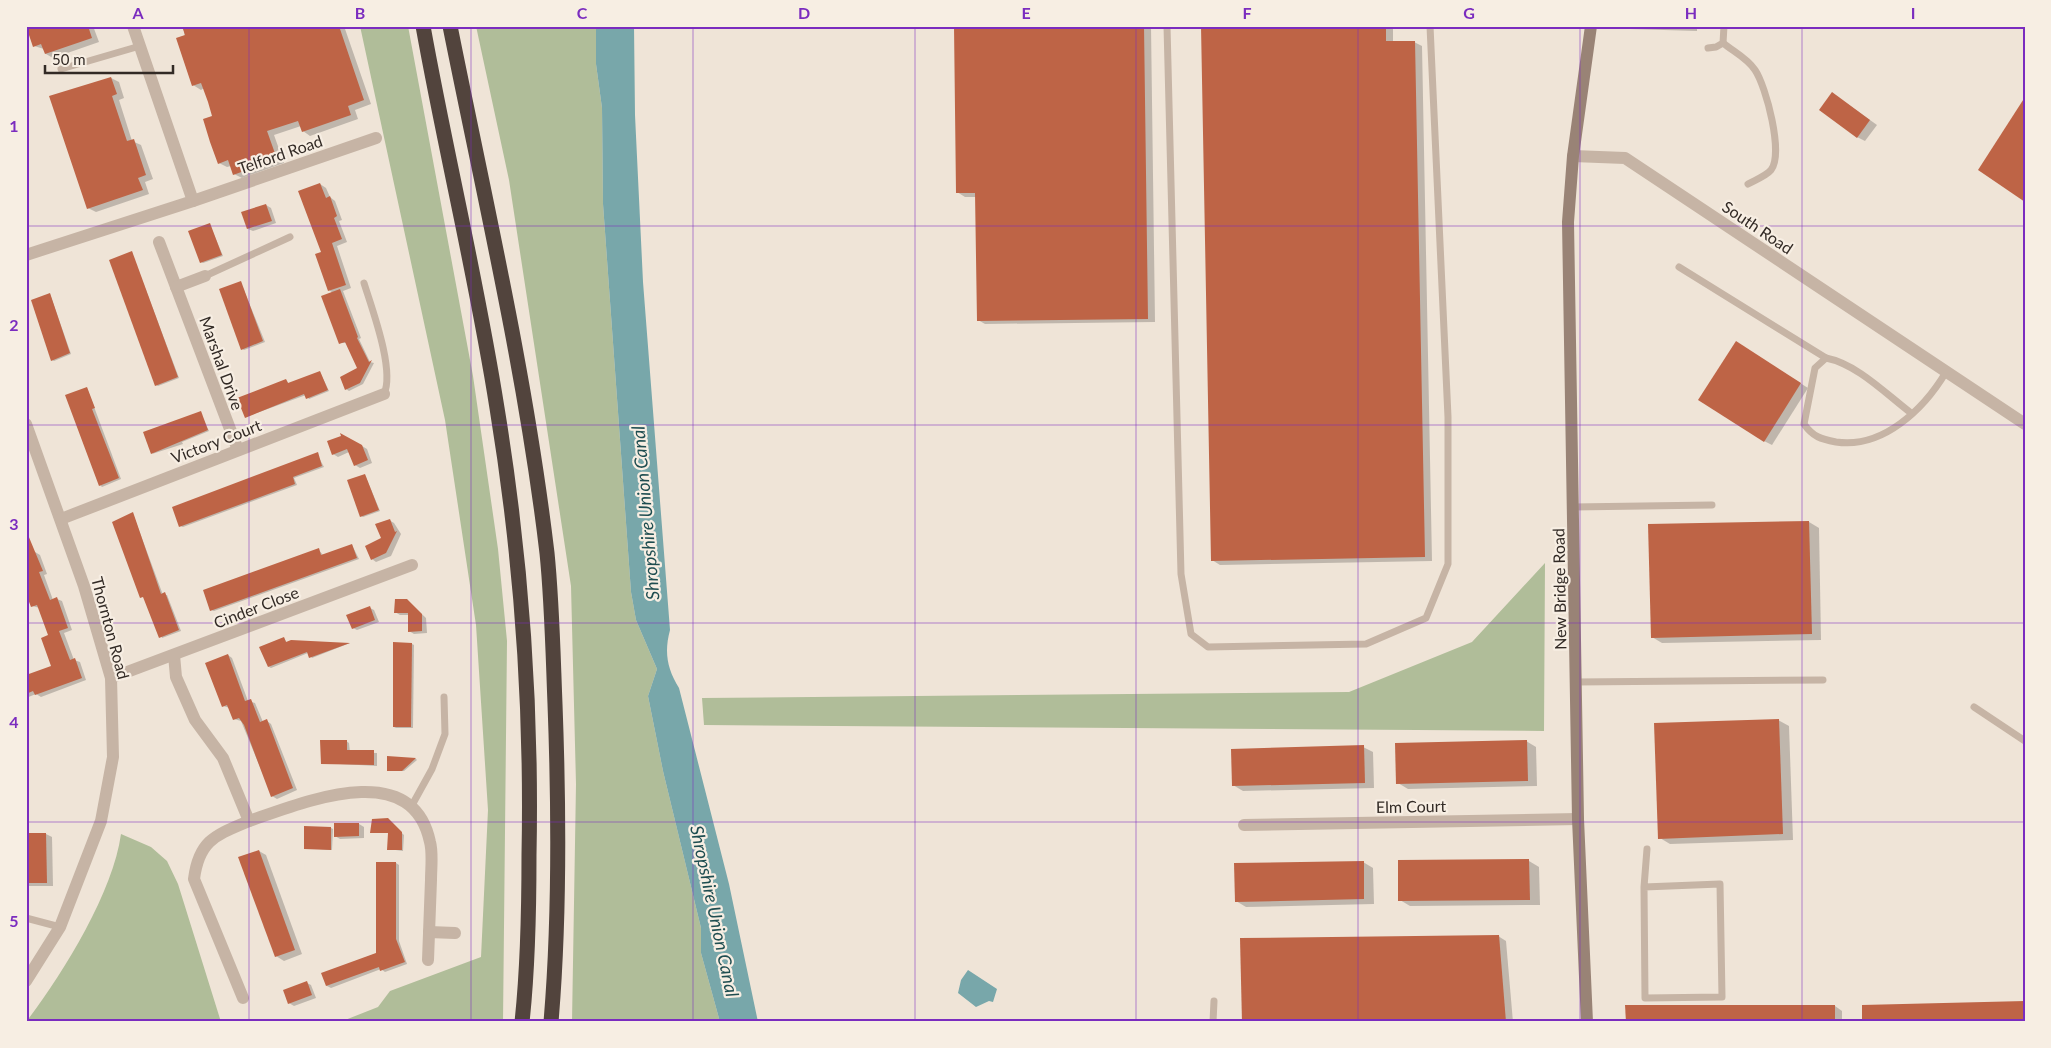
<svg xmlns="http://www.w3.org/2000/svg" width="2051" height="1048" font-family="Lato,sans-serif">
	<rect width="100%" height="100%" fill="#efe4d7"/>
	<g fill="#b0bd99">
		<polygon points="360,26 408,26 473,376 498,549 507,641 503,1022 340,1022 378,1007 390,991 481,957 488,810 476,625 445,420"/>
		<polygon points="476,26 596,26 596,64 602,108 603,204 631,592 636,620 657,669 648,696 663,771 701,928 701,953 720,1022 572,1022 576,784 571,586 509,180"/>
		<polygon points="1545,563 1544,731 704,725 702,698 1349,692 1472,642"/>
		<path d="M121 834 151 847 167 861 178 884 221 1022H26C62 975 113 893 121 834Z"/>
	</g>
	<g fill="#78a7aa">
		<path d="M596 26H634L635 115 643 282 670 630C664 652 667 669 679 688L729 884 758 1022H720L701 953V928L663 771 648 696 657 669 636 620 631 592 603 204 602 108 596 64Z"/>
		<polygon points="968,970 997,989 993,1002 989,1001 976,1007 958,993 961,980"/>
	</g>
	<g fill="#0003">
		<polygon points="27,26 93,26 99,42 53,58 46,54 44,49 34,46"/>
		<polygon points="183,26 344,26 371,104 355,110 358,119 310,136 303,131 301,126 274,135 284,163 242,178 234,174 231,166 227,167 219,163 214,117 204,88 201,90 193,85"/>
		<polygon points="955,26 1151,26 1155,322 985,324 978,320 977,197 965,197 957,192"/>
		<polygon points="1202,26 1393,26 1393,42 1414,42 1422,46 1432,561 1220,565 1212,560"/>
		<polygon points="1626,26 1697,26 1697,31 1630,29"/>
		<polygon points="111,78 119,82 124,98 119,100 132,141 141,145 153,179 145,182 149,194 96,212 88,208"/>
		<polygon points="1832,93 1877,125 1865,141 1857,137"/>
		<polygon points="320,184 326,188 330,197 335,201 342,220 339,221 347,242 337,246 351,288 343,291 361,338 359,339 370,362 374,363 363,384 349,391 346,389 359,368 347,343 340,343 333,293 329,290 322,253"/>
		<polygon points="266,205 271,208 276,223 253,231 248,229"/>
		<polygon points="210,225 223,256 203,263 201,262"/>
		<polygon points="132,253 179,378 158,386 156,385"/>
		<polygon points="241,283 265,342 244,350 242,349"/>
		<polygon points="50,294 71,354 54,361 52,360"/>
		<polygon points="1743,347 1808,388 1772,445 1764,441"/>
		<polygon points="320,372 329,391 309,399 306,395 246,417 286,380 289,384"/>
		<polygon points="87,388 121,479 102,487 100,485"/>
		<polygon points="200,412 209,431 182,442 183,444 152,454"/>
		<polygon points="329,442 362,446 367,449 372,463 360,468 355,465 349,452 338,457 333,454"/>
		<polygon points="317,454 324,467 294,478 297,485 183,527 180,526"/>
		<polygon points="365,475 380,511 363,517 361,516"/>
		<polygon points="133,514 163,595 167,595 181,631 162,638"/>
		<polygon points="389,520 394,523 401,534 391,556 376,562 372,559"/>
		<polygon points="1809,522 1819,528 1821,640 1662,643 1652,637"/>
		<polygon points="352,545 359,559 214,611 211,610 318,549 323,555"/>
		<polygon points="35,552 40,555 47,574 44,575 53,600 57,599 62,601 72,630 64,633 74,660 80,662 86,680 41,697 36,694 26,698 26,673 30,675 53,667 50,635 40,608 32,606 26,556"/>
		<polygon points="407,600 426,618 427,633 414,634 409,631 409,615 400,615 395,612"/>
		<polygon points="370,608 374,610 379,622 357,630 353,628"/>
		<polygon points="284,638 287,643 350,643 312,658 308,653 271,668 269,667"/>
		<polygon points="412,644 414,645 413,728 396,728 394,727"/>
		<polygon points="228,655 232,658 248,701 255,703 263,722 267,721 271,724 297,790 277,799 272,796 241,721 234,719 230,708 223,706"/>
		<polygon points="1778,720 1789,726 1793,840 1670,844 1660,838"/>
		<polygon points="346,741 349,743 350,752 377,753 377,766 322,763"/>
		<polygon points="1526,741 1536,747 1537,786 1408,789 1398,783"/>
		<polygon points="1363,747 1373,752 1374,788 1243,791 1233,785"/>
		<polygon points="388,758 416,759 417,760 404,771 390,771 388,770"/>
		<polygon points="390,822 404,835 403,851 388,849 389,833 372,833"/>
		<polygon points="359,824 364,827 364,838 340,839 335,836"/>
		<polygon points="331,828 333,829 332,850 305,848"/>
		<polygon points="26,834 46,834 52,837 53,886 26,886"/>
		<polygon points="259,851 266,855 302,954 284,961 276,956"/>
		<polygon points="1529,861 1539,867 1540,905 1410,906 1400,900"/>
		<polygon points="1363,862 1373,868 1374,904 1246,907 1236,901"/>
		<polygon points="396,863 399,865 399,941 407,964 385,972 381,969 331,988 327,986 323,974 377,953"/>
		<polygon points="1498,936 1506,941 1513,1022 1243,1022"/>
		<polygon points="307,983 311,985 316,998 294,1006 289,1003"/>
		<polygon points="1835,1006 1842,1011 1842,1022 1627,1022"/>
	</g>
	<g fill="#be6446">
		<polygon points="26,26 88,26 92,38 45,54 41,44 33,47"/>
		<polygon points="182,26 339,26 364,100 348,106 351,115 302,132 298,121 267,131 277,159 233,175 228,160 218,164 210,142 203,119 212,116 208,102 201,83 192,86 176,38 185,35"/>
		<polygon points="954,26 1144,26 1148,319 977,321 975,193 956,193"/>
		<polygon points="1201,26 1386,26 1386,41 1415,41 1425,557 1211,561"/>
		<polygon points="111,77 117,94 112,96 127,141 134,139 146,175 138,178 143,190 87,209 49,96"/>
		<polygon points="1832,92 1870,120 1857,138 1819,110"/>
		<polygon points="2025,97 2025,202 1978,170"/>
		<polygon points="320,183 326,198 330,196 337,216 334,218 342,239 332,243 346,285 328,291 315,254 321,252 298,191"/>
		<polygon points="266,204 272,221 247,229 241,212"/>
		<polygon points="210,223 222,255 200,263 188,231"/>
		<polygon points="132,251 178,377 155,386 109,260"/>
		<polygon points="241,281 263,341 241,350 219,289"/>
		<polygon points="340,289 358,337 357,338 369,362 372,360 360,383 345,390 340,377 357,368 345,342 339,344 321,296"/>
		<polygon points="50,293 70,353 51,361 31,300"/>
		<polygon points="1736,341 1801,383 1764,442 1698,400"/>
		<polygon points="320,371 328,390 306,399 304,394 245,418 237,398 286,379 288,383"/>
		<polygon points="87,387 95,408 92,409 119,478 99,486 65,395"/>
		<polygon points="201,411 208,430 151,454 143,432"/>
		<polygon points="340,433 362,445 368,460 354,466 347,449 332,455 327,441 341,436"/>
		<polygon points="318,452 322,466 293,477 295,484 179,527 172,507"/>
		<polygon points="365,474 379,510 360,517 347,480"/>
		<polygon points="133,512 161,594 165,592 179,630 159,638 143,597 140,598 112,522"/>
		<polygon points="390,519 395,532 397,531 386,553 371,560 365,546 381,538 375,524"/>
		<polygon points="1809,521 1812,634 1651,638 1648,524"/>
		<polygon points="26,530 43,571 39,572 50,600 57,597 68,628 59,631 70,660 75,658 82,678 35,695 33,691 26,694 26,675 51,666 41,638 48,635 37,605 31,607 26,594"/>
		<polygon points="352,544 357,558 210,611 203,590 319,548 321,555"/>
		<polygon points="395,599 407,599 422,614 422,631 408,632 408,613 394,613"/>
		<polygon points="370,606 375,620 352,629 346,615"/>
		<polygon points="284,637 286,642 291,640 350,643 309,658 307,652 268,667 259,647"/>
		<polygon points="393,642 412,643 411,727 393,727"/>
		<polygon points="228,654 245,701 251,699 260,722 267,719 293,788 271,797 244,725 239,718 233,720 227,705 222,707 205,663"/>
		<polygon points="1779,719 1783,834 1658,839 1654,723"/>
		<polygon points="320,740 347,740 347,750 374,750 374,765 321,764"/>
		<polygon points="1527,740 1528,781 1396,784 1395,743"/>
		<polygon points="1364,745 1365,783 1232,786 1231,749"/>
		<polygon points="387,756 416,758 402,771 387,771"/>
		<polygon points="388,818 402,832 402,850 387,850 388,833 370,833 372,819"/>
		<polygon points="334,823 359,823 359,836 334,837"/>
		<polygon points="304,826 331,827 331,850 304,849"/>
		<polygon points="26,833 46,833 47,883 26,883"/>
		<polygon points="259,850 295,950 275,957 238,857"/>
		<polygon points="1529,859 1530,900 1398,901 1398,860"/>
		<polygon points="1364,861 1364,899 1235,902 1234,863"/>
		<polygon points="376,862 396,862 396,939 405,962 380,971 379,967 326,986 321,973 376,953"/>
		<polygon points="1499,935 1506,1022 1242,1022 1240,938"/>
		<polygon points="307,981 312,995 288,1004 283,990"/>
		<polygon points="2025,1001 2025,1022 1862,1022 1862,1005"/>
		<polygon points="1625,1005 1835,1005 1835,1022 1626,1022"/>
	</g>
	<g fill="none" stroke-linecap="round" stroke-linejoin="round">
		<g stroke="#c6b4a5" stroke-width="7">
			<polyline points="1167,26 1181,574 1191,634 1208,647 1366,644 1426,618 1448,564 1448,417 1430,26"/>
			<path d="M1723 43C1734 52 1747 58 1755 70 1766 86 1784 154 1771 170 1766 176 1755 180 1748 184"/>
			<polyline points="1708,48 1716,47 1723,43 1724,26"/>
			<polyline points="61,69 140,46"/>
			<polyline points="1679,267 1826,358"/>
			<polyline points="205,276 290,237"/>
			<path d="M364 283C372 309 395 370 384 394"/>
			<path d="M1911 413C1886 394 1857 364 1826 358L1815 368 1804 424C1813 437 1821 439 1836 442 1883 449 1924 409 1946 372"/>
			<polyline points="1573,507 1712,505"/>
			<polyline points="1576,682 1823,680"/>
			<polyline points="1974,707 2025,741"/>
			<polyline points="411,807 432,769 445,734 444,697"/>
			<polyline points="1644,887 1645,998 1722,997 1720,884 1644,887 1647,849"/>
			<polyline points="26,918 60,927"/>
			<polyline points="1213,1022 1214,1001"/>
		</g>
		<g stroke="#c6b4a5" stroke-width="12">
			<polyline points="1573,156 1625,158 2025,424"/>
			<polyline points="193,201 376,138"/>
			<polyline points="159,242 238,450"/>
			<polyline points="26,255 193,201 133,26"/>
			<polyline points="176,287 205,276"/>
			<polyline points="26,424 84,586 111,678 113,757 101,821 60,927 26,981"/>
			<polyline points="61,519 384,394"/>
			<path d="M174 655 176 677 195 720 223 758 249 821C302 803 412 756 430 842 433 853 431 868 431 880 430 907 429 934 428 960"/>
			<polyline points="111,678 412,565"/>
			<polyline points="1244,825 1578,819"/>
			<polyline points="429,932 455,933"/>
			<path d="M243 998 194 879C199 840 216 835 249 821"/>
		</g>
		<polyline stroke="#998376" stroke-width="12" points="1587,1022 1578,819 1568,222 1573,156 1591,26"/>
		<g stroke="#52443d" stroke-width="15">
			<path d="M423 26C446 154 477 280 497 408 521 555 532 706 529 855 529 911 528 967 522 1022"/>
			<path d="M450 26C485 201 526 375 547 553 552 602 553 654 555 704 559 810 560 916 551 1022"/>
		</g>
	</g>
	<path fill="none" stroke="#7b2cbf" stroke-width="1" stroke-opacity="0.55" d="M249 26V1022M471 26V1022M693 26V1022M915 26V1022M1136 26V1022M1358 26V1022M1580 26V1022M1802 26V1022M26 226H2025M26 425H2025M26 623H2025M26 822H2025"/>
	<g text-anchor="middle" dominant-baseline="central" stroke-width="4.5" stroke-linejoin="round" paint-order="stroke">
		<g font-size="16" fill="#322a25" stroke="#f7eee3">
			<text transform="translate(280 154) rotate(-19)">Telford Road</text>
			<text transform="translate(1758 227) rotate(34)">South Road</text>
			<text transform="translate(222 363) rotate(70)">Marshal Drive</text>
			<text transform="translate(216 441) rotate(-21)">Victory Court</text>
			<text transform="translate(1559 589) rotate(-91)">New Bridge Road</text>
			<text transform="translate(256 607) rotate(-21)">Cinder Close</text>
			<text transform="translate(111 628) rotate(75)">Thornton Road</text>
			<text transform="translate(1411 806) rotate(-1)">Elm Court</text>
		</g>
		<g font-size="18" font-style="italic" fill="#1e4d50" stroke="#f7eee3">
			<text transform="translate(645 513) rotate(-95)">Shropshire Union Canal</text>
			<text transform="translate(715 911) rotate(78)">Shropshire Union Canal</text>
		</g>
	</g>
	<rect width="2051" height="1048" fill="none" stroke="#f7eee3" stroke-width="55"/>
	<path d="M45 65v8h128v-8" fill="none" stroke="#322a25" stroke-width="2.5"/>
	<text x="52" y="65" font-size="15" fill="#322a25" stroke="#f7eee3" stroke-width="4" paint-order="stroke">50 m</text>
	<rect x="28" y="28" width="1996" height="992" fill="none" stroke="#7b2cbf" stroke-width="2"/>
	<g font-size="16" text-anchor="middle" font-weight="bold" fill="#7b2cbf">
		<text x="138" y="19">A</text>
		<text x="360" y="19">B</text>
		<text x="582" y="19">C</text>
		<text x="804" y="19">D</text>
		<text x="1026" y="19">E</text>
		<text x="1247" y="19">F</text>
		<text x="1469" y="19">G</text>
		<text x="1691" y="19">H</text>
		<text x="1913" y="19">I</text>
		<text x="14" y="132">1</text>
		<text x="14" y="331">2</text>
		<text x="14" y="530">3</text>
		<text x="14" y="728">4</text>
		<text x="14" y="927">5</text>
	</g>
</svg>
